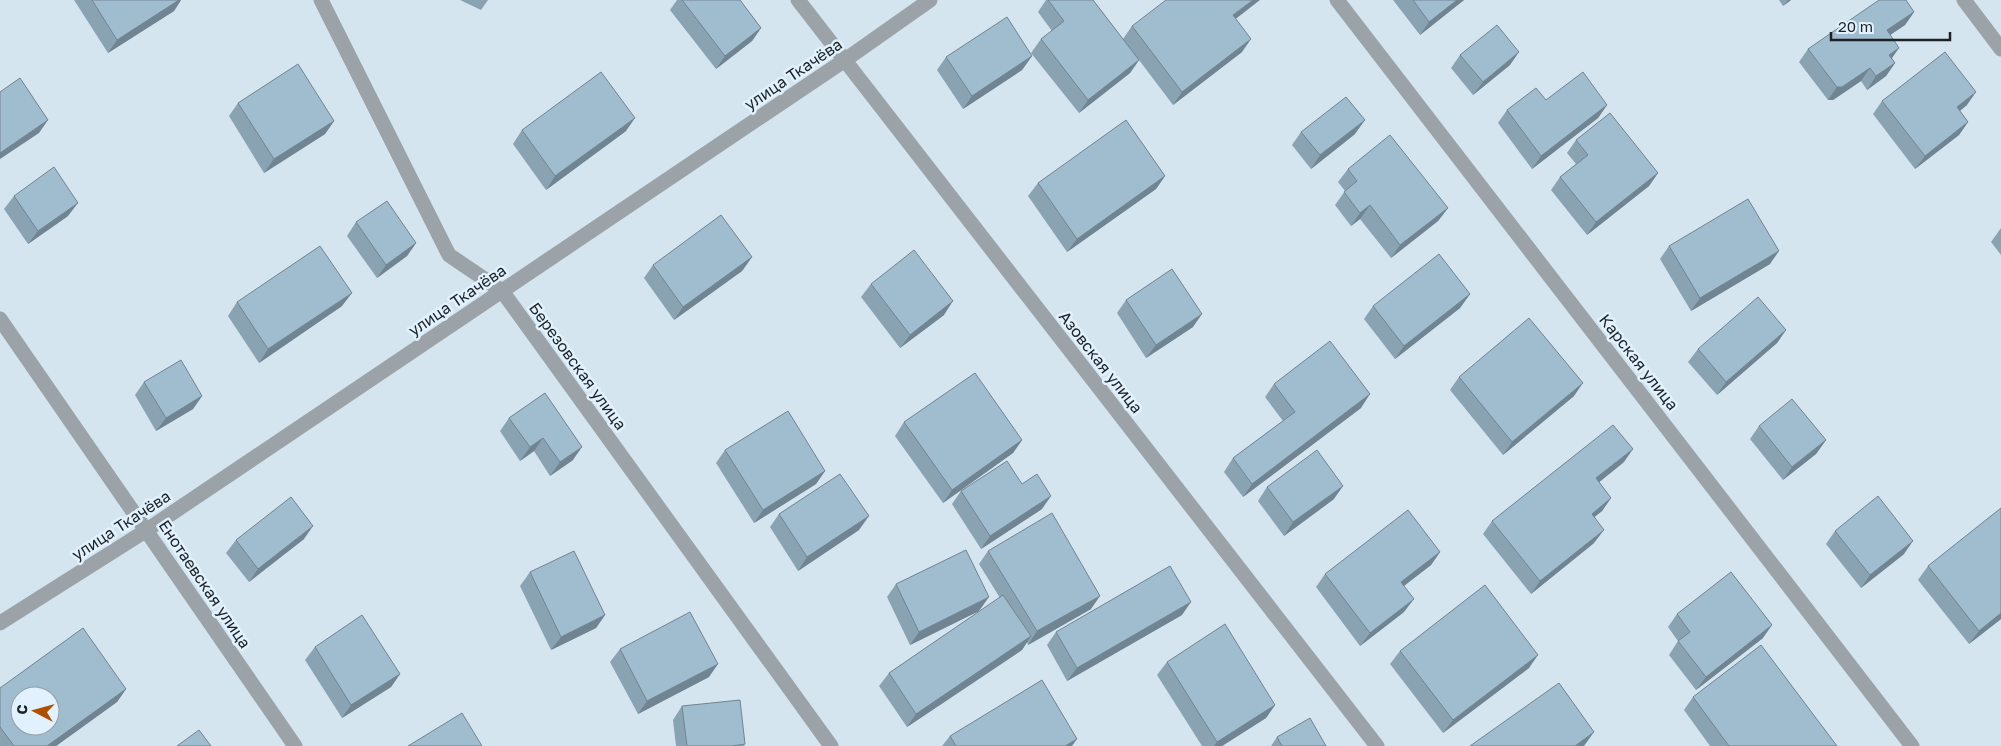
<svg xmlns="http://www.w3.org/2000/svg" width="2001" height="746" font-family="'Golos Text',sans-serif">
	<rect width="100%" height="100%" fill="#d4e5f0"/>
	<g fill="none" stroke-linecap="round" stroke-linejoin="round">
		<g stroke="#9ca3a8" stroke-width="15">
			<polyline points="321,0 449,255 502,291 831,746"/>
			<polyline points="798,0 1377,746"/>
			<polyline points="1337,0 1912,746"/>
			<polyline points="1964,0 2001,49"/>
			<polyline points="0,319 295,746"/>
			<polyline points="0,623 147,530 845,60 930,0"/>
		</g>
	</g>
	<g fill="#8aa3b3">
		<polygon points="74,0 181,0 174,11 108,53"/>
		<polygon points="460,0 488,0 481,10"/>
		<polygon points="677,0 740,0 761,28 752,41 716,69 670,10"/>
		<polygon points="1046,0 1093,0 1123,39 1132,26 1236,19 1242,52 1173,105 1139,60 1130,73 1079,113 1031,53 1041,39 1052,31 1038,12"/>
		<polygon points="1393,0 1464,0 1420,35"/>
		<polygon points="1779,0 1791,0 1783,6"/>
		<polygon points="1914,12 1905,25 1890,35 1892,58 1895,63 1886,76 1867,90 1861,81 1833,100 1828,100 1799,62 1808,49"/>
		<polygon points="1460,55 1510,65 1473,95 1451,68"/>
		<polygon points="1032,56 1022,70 963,109 937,70 946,57"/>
		<polygon points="1546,100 1607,105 1598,118 1532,169 1498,123 1507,110"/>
		<polygon points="1882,101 1967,105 1960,111 1968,122 1959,135 1915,169 1873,114"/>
		<polygon points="238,103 334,121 325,134 264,173 229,116"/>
		<polygon points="522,130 626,131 546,190 513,144"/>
		<polygon points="1301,132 1355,134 1311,169 1292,145"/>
		<polygon points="1576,140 1658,173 1649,186 1587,235 1551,190 1560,177 1576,164 1567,153"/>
		<polygon points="1348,169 1448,208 1438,221 1391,258 1360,219 1351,226 1335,205 1345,191 1338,182"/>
		<polygon points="1165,176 1156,189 1067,252 1028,196 1038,183"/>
		<polygon points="14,196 68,216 28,244 4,209"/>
		<polygon points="356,222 416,243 407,256 377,278 347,236"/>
		<polygon points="2001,228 2001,255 1991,242"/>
		<polygon points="1669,246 1770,264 1691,311 1660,259"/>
		<polygon points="752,257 742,271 674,320 644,278 653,265"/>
		<polygon points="871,284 944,315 900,348 861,297"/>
		<polygon points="1470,294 1460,308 1395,359 1364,319 1373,306"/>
		<polygon points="1126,300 1193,327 1146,358 1117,313"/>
		<polygon points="237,302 342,306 259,363 228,316"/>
		<polygon points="1786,330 1777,343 1717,395 1688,362 1698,349"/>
		<polygon points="1459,377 1574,396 1503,455 1450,390"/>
		<polygon points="144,382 202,396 193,409 156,431 135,395"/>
		<polygon points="1274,384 1361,408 1243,497 1224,472 1233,458 1283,421 1265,397"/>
		<polygon points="545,393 573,460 550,476 534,451 520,461 500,431 509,418"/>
		<polygon points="904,422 1022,440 1013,453 943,503 895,436"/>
		<polygon points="1759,426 1826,440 1816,454 1783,480 1750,439"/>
		<polygon points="725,450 825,471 816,484 754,523 716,463"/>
		<polygon points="1624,462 1599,482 1611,498 1602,511 1594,517 1594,543 1531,594 1483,534 1492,521"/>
		<polygon points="1022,484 1042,509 981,549 952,504 961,491"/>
		<polygon points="1267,487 1334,499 1284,536 1258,501"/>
		<polygon points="779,514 859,530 798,571 770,527"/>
		<polygon points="1835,531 1904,554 1861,588 1826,544"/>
		<polygon points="304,539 249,582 226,553 236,540"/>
		<polygon points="988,551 1091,609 1028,645 1027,642 1022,650 907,727 879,686 889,673 1000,598 979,564"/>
		<polygon points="1440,552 1431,565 1404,586 1404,612 1360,646 1316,587 1325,574"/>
		<polygon points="1928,566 2001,619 1969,644 1918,580"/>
		<polygon points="530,572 605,615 596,628 551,650 520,586"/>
		<polygon points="896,584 979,611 910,645 887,597"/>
		<polygon points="1677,614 1763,638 1696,690 1669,655 1678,641 1668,627"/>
		<polygon points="1182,615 1067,681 1047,645 1056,632"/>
		<polygon points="315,647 400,674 391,687 342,718 305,660"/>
		<polygon points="620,649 709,677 638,714 610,662"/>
		<polygon points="1400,651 1529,668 1443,733 1390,664"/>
		<polygon points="1167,662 1275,705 1266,718 1222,746 1202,746 1157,675"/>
		<polygon points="0,688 126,689 117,702 56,746 0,746"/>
		<polygon points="1693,697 1837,746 1710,746 1684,710"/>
		<polygon points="682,706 745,744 744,746 676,746 673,720"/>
		<polygon points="950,736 1065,746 942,746"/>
		<polygon points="1277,737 1326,746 1271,746"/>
	</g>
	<g fill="#708492">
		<polygon points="179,0 181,0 174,11 108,53 117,40"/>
		<polygon points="1253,0 1260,0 1224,28 1233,15"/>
		<polygon points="1457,0 1464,0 1420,35 1429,22"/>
		<polygon points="1788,0 1791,0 1783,6"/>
		<polygon points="1914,12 1905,25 1878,43 1887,30"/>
		<polygon points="761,28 752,41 716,69 725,56"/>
		<polygon points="1251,39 1242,52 1173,105 1182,92"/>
		<polygon points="1899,48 1890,61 1889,55"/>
		<polygon points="1519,52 1510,65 1473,95 1483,82"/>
		<polygon points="1032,56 1022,70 963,109 972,96"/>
		<polygon points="1139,60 1130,73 1079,113 1088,100"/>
		<polygon points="1895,63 1886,76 1867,90 1876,76"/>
		<polygon points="1870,68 1861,81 1833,100 1828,100 1837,87"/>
		<polygon points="1976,92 1967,105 1948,120 1957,107"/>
		<polygon points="1607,105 1598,118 1532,169 1541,156"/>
		<polygon points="635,118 626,131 546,190 555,176"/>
		<polygon points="48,120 39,133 0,159 0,153"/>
		<polygon points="1365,120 1355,134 1311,169 1320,155"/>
		<polygon points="334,121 325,134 264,173 274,159"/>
		<polygon points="1968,122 1959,135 1915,169 1925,156"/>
		<polygon points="1658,173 1649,186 1587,235 1596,222"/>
		<polygon points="1165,176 1156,189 1067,252 1077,239"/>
		<polygon points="78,203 68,216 28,244 38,231"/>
		<polygon points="1370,205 1360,219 1351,226 1360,213"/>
		<polygon points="1448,208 1438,221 1391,258 1400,245"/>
		<polygon points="416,243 407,256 377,278 386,265"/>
		<polygon points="1779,251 1770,264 1691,311 1700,298"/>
		<polygon points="752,257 742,271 674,320 683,307"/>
		<polygon points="352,293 342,306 259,363 268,349"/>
		<polygon points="1470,294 1460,308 1395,359 1404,346"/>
		<polygon points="953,301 944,315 900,348 910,335"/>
		<polygon points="1202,314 1193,327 1146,358 1156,345"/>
		<polygon points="1786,330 1777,343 1717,395 1726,382"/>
		<polygon points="1583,383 1574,396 1503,455 1512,442"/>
		<polygon points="1370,394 1361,408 1243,497 1252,484"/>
		<polygon points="202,396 193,409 156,431 166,418"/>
		<polygon points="543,438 534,451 520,461 530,447"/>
		<polygon points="1022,440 1013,453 943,503 952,490"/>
		<polygon points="1826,440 1816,454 1783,480 1792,467"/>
		<polygon points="582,447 573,460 550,476 560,462"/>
		<polygon points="1633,449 1624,462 1587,492 1596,478"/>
		<polygon points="825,471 816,484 754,523 763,510"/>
		<polygon points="1343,486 1334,499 1284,536 1293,522"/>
		<polygon points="1051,496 1042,509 981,549 990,536"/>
		<polygon points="1611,498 1602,511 1582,527 1592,514"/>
		<polygon points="869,516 859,530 798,571 807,557"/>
		<polygon points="313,526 304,539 249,582 258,569"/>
		<polygon points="1604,530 1594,543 1531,594 1540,581"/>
		<polygon points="1913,541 1904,554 1861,588 1870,575"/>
		<polygon points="1440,552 1431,565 1392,595 1401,582"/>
		<polygon points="1100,596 1091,609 1028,645 1037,631"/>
		<polygon points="989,597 979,611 910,645 919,632"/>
		<polygon points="1414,599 1404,612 1360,646 1370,633"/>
		<polygon points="1191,602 1182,615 1067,681 1077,668"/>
		<polygon points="2001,613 2001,619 1969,644 1979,631"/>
		<polygon points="605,615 596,628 551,650 561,637"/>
		<polygon points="1772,625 1763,638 1696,690 1706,677"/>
		<polygon points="1031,636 1022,650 907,727 916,714"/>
		<polygon points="1538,655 1529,668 1443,733 1453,720"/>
		<polygon points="718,664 709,677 638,714 647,701"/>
		<polygon points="400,674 391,687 342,718 351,705"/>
		<polygon points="126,689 117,702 56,746 47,746"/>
		<polygon points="1275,705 1266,718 1222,746 1214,746 1217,742"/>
		<polygon points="1594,732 1584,746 1575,746"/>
		<polygon points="1077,739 1072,746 1065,746"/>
	</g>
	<g fill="#a0bdd0" stroke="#708492" fill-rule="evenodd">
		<polygon points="92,0 179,0 117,40"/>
		<polygon points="682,0 740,0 761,28 725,56"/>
		<polygon points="1048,0 1093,0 1139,60 1088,100 1041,39 1064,21"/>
		<polygon points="1166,0 1253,0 1233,15 1251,39 1182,92 1132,26"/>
		<polygon points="1413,0 1457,0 1429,22"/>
		<polygon points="1879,0 1906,0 1914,12 1887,30 1899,48 1889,55 1895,63 1876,76 1870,68 1842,87 1837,87 1808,49"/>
		<polygon points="1007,17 1032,56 972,96 946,57"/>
		<polygon points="1497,25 1519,52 1483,82 1460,55"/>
		<polygon points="1945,52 1976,92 1957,107 1968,122 1925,156 1882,101"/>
		<polygon points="298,64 334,121 274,159 238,103"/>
		<polygon points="601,72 635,118 555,176 522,130"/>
		<polygon points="1583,72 1607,105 1541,156 1507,110 1536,88 1546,100"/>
		<polygon points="20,78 48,120 0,153 0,92"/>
		<polygon points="1346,97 1365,120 1320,155 1301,132"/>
		<polygon points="1610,113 1658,173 1596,222 1560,177 1588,155 1576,140"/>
		<polygon points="1126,120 1165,176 1077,239 1038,183"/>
		<polygon points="1390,135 1448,208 1400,245 1370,205 1360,213 1344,192 1357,181 1348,169"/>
		<polygon points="54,167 78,203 38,231 14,196"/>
		<polygon points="1748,199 1779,251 1700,298 1669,246"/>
		<polygon points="387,201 416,243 386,265 356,222"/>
		<polygon points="721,215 752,257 683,307 653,265"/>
		<polygon points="320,246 352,293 268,349 237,302"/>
		<polygon points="914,250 953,301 910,335 871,284"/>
		<polygon points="1439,254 1470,294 1404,346 1373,306"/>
		<polygon points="1172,269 1202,314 1156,345 1126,300"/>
		<polygon points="1758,297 1786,330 1726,382 1698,349"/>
		<polygon points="1529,318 1583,383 1512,442 1459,377"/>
		<polygon points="1330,341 1370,394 1252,484 1233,458 1295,412 1274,384"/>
		<polygon points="181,360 202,396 166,418 144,382"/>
		<polygon points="975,373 1022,440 952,490 904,422"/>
		<polygon points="545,393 582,447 560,462 543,438 530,447 509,418"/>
		<polygon points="1792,399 1826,440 1792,467 1759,426"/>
		<polygon points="788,411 825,471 763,510 725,450"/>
		<polygon points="1613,425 1633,449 1596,478 1611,498 1592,514 1604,530 1540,581 1492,521"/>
		<polygon points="1317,450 1343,486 1293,522 1267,487"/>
		<polygon points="1007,461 1022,484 1037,474 1051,496 990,536 961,491"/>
		<polygon points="840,474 869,516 807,557 779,514"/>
		<polygon points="1878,496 1913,541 1870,575 1835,531"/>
		<polygon points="291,497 313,526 258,569 236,540"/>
		<polygon points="2001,508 2001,613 1979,631 1928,566"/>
		<polygon points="1408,510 1440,552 1401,582 1414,599 1370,633 1325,574"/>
		<polygon points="1052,513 1100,596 1037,631 988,551"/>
		<polygon points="966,550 989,597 919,632 896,584"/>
		<polygon points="574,551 605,615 561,637 530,572"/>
		<polygon points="1170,566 1191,602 1077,668 1056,632"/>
		<polygon points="1731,572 1772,625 1706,677 1678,641 1690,632 1677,614"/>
		<polygon points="1485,585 1538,655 1453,720 1400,651"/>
		<polygon points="1003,595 1031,636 916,714 889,673"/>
		<polygon points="690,612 718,664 647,701 620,649"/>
		<polygon points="362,615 400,674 351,705 315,647"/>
		<polygon points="1225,624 1275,705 1217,742 1167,662"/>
		<path d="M83 628 126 689 47 746H14L0 727V688ZM20 696H50V726H20Z"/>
		<polygon points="1761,645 1837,746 1729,746 1693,697"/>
		<polygon points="1042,680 1077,739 1065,746 956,746 950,736"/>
		<polygon points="1559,683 1594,732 1575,746 1470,746"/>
		<polygon points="740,700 745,744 732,746 687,746 682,706"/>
		<polygon points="462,713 482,746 408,746"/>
		<polygon points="1310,718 1326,746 1282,746 1277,737"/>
		<polygon points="199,730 211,746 177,746"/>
	</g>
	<g text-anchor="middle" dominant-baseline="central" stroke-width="5" stroke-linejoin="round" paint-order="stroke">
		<g font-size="16" fill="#1c2226" stroke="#e1f2fe">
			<text transform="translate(793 74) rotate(-34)">улица Ткачёва</text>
			<text transform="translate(457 300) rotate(-34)">улица Ткачёва</text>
			<text transform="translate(1101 362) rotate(52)">Азовская улица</text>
			<text transform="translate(1639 362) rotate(52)">Карская улица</text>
			<text transform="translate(578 366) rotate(54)">Березовская улица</text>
			<text transform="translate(121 525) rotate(-33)">улица Ткачёва</text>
			<text transform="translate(205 584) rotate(56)">Енотаевская улица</text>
		</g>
	</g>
	<g transform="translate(35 711) rotate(276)"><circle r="24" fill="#e1f2fe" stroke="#929fa8"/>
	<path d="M0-4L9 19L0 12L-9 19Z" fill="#ae5000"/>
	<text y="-8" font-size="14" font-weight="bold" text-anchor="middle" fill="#1c2226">С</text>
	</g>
	<path d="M1831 32v8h119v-8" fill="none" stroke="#1c2226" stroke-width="2.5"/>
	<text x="1838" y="32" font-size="15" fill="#1c2226" stroke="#e1f2fe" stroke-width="4" paint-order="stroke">20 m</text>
</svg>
